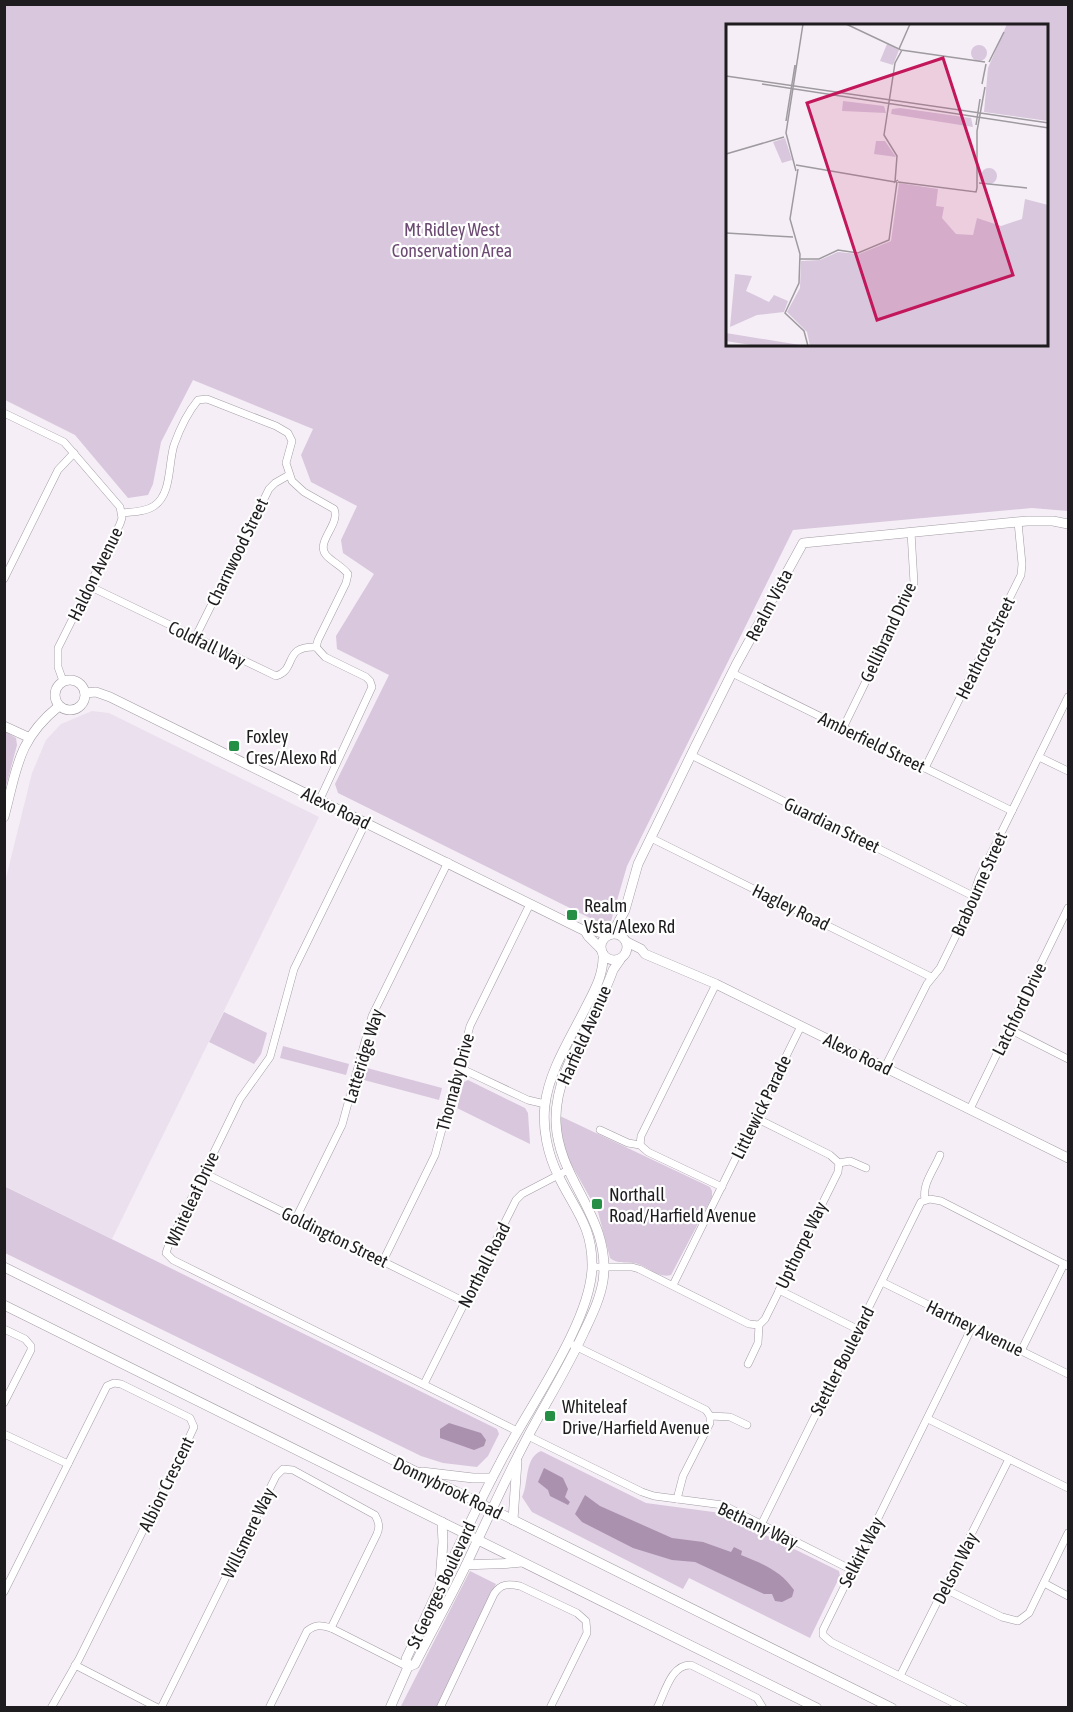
<svg xmlns="http://www.w3.org/2000/svg" width="1073" height="1712" font-family="'Asap Condensed',sans-serif">
	<rect width="100%" height="100%" fill="#f5eef6"/>
	<polygon fill="#ebe0ee" points="92,711 109,713 319,817 112,1239 5,1186 5,882 32,773 46,740 61,724"/>
	<g fill="#d9c7dd" fill-rule="evenodd">
		<path d="M4 5H1068V511L1032 508 793 530 627 866 611 921 604 925 338 793 335 784 389 675 337 649 336 636 374 574 343 553 341 540 357 506 311 482 301 455 313 429 193 380 161 442 153 484 148 495 128 498 75 435 5 400ZM728 26H1048V345H728Z"/>
		<polygon points="5,731 16,738 17,745 5,790"/>
		<polygon points="224,1012 267,1033 261,1054 254,1064 209,1042"/>
		<polygon points="283,1046 349,1064 346,1075 280,1058"/>
		<polygon points="367,1068 442,1088 439,1100 364,1080"/>
		<polygon points="468,1080 525,1108 528,1113 530,1144 457,1108 464,1082"/>
		<path d="M560 1116 710 1187 712 1191V1197L671 1275C658 1279 647 1265 634 1263 625 1262 618 1264 610 1258L598 1212 566 1155 561 1135Z"/>
		<polygon points="4,1186 497,1429 499,1434 488,1456 477,1467 443,1463 421,1456 5,1253"/>
		<path d="M541 1451 646 1503 721 1513 839 1571 840 1576 810 1638 689 1578 683 1589 532 1512 522 1497C529 1483 524 1458 541 1451Z"/>
		<polygon points="470,1571 496,1584 437,1707 400,1708"/>
	</g>
	<g fill="#aa91ae">
		<polygon points="449,1423 481,1433 486,1440 484,1446 474,1450 440,1438 440,1429"/>
		<polygon points="544,1468 563,1478 568,1489 565,1497 570,1502 568,1505 550,1496 548,1490 538,1482"/>
		<path d="M585 1495 600 1506 672 1538 703 1542 731 1552 734 1547 742 1551 741 1555C763 1564 780 1570 794 1590L792 1597 782 1602 775 1601 772 1594H764L695 1562 672 1560 633 1548 582 1522 575 1514Z"/>
	</g>
	<g fill="none" stroke-linecap="round" stroke-linejoin="round">
		<defs>
			<g id="street">
				<polyline points="4,413 64,442 120,507 122,518 120,524 58,648 58,667 63,681"/>
				<path d="M122 513C132 512 145 512 154 506 172 494 168 464 174 445 179 431 188 412 198 400L207 399 276 426 288 433 292 441 286 463 292 481 304 492 334 509C341 524 315 542 326 555 332 562 342 566 348 574L346 583 318 640 316 647 325 657 366 677 370 681 372 687 320 799"/>
				<polyline points="4,579 58,470 74,453"/>
				<path d="M89 586 276 676C298 669 282 646 316 647"/>
				<polyline points="195,638 269,489 275,483 289,475"/>
				<polyline points="732,673 1012,811"/>
				<polyline points="843,728 914,583 911,532"/>
				<polyline points="691,755 973,896"/>
				<polyline points="1039,757 1068,771"/>
				<polyline points="925,768 1021,575 1022,564 1018,522"/>
				<polyline points="366,822 294,969 270,1057 240,1099 169,1244 166,1253 173,1260 517,1431"/>
				<polyline points="651,838 931,977"/>
				<polyline points="1009,1029 1068,1059"/>
				<polyline points="458,1067 528,1100 545,1104"/>
				<polyline points="885,1067 927,984 940,968 969,909 979,878 1068,697"/>
				<polyline points="970,1109 1068,908"/>
				<polyline points="756,1118 830,1155 839,1163"/>
				<polyline points="600,1130 628,1143 640,1145 648,1152 722,1187"/>
				<polyline points="640,1145 641,1136 716,984"/>
				<polyline points="839,1163 850,1161 866,1168"/>
				<polyline points="204,1173 465,1302"/>
				<path d="M925 1199C922 1184 934 1170 940 1155"/>
				<polyline points="296,1218 342,1125 372,1016 448,862"/>
				<polyline points="383,1261 435,1155 470,1026 530,904"/>
				<polyline points="592,1267 632,1267 639,1269 749,1324 759,1325"/>
				<polyline points="882,1282 1068,1374"/>
				<polyline points="673,1285 801,1026"/>
				<polyline points="779,1290 857,1329"/>
				<polyline points="4,1329 25,1339 31,1346 31,1350 4,1403"/>
				<polyline points="573,1345 698,1406 706,1410 710,1416 730,1417 747,1425"/>
				<polyline points="1021,1351 1064,1264"/>
				<polyline points="748,1364 758,1343 759,1325 765,1319 838,1172 839,1163"/>
				<polyline points="424,1384 516,1200 522,1194 568,1170"/>
				<polyline points="928,1419 1068,1488"/>
				<polyline points="4,1434 68,1464"/>
				<polyline points="528,1436 642,1492 654,1496 723,1505 852,1570"/>
				<polyline points="677,1499 683,1476 710,1423 710,1416"/>
				<polyline points="761,1525 921,1202 930,1199 941,1201 1068,1266"/>
				<polyline points="1044,1583 1068,1596"/>
				<polyline points="945,1589 1002,1617 1018,1621 1029,1613 1068,1533"/>
				<polyline points="4,1592 107,1386 114,1383 121,1384 190,1418 194,1427 187,1442 79,1659 51,1708"/>
				<polyline points="75,1665 158,1708"/>
				<polyline points="900,1676 1009,1459"/>
				<path d="M161 1708 276 1476 283 1469 293 1470 375 1515C379 1522 380 1527 377 1534L331 1628"/>
				<path d="M269 1708 307 1631C316 1624 321 1625 331 1628L408 1667"/>
				<path d="M440 1708 494 1594C501 1583 509 1584 520 1586L577 1613 586 1621 587 1633 550 1708"/>
				<path d="M657 1708C665 1693 671 1664 691 1665L757 1698 763 1708"/>
				<polyline points="964,1708 831,1642 823,1635 823,1630 972,1327"/>
			</g>
			<g id="secondary">
				<circle cx="70" cy="695" r="15"/>
				<polyline points="85,693 96,692 110,697 585,931 591,930 609,935"/>
				<polyline points="4,726 28,737"/>
				<path d="M4 817C17 769 17 740 59 706"/>
				<polyline points="585,931 588,936 601,949"/>
				<circle cx="614" cy="947" r="13"/>
				<polyline points="612,934 625,910 638,864 695,747 736,665 803,543 1027,521 1053,521 1068,524"/>
				<polyline points="627,942 641,949 645,954 716,984 1068,1158"/>
				<polyline points="4,1267 892,1708"/>
				<polyline points="4,1305 817,1708"/>
				<polyline points="422,1472 473,1478 492,1478"/>
				<polyline points="513,1520 517,1461"/>
				<path d="M466 1565C485 1563 502 1565 521 1562"/>
				<polyline points="440,1581 443,1542 442,1522"/>
				<path d="M408 1667 406 1659C437 1593 466 1527 500 1463 526 1411 591 1323 592 1267 593 1226 574 1209 558 1175 548 1155 542 1128 545 1105 549 1071 570 1039 585 1009 594 991 604 975 603 954"/>
				<path d="M390 1708 408 1667 415 1664C432 1630 451 1597 467 1563 486 1522 505 1480 526 1440 545 1404 567 1369 584 1332 592 1315 600 1299 603 1281 612 1218 558 1181 556 1122 554 1069 596 1020 613 970L620 960"/>
			</g>
		</defs>
		<use href="#street" stroke="#a29ca3" stroke-width="8"/>
		<use href="#secondary" stroke="#a29ca3" stroke-width="10"/>
		<use href="#street" stroke="#fff" stroke-width="7"/>
		<use href="#secondary" stroke="#fff" stroke-width="9"/>
	</g>
	<g fill="#258f46" stroke="#fefefe" stroke-width="2">
		<rect x="228" y="740" width="12" height="12" rx="3"/>
		<rect x="566" y="909" width="12" height="12" rx="3"/>
		<rect x="591" y="1198" width="12" height="12" rx="3"/>
		<rect x="544" y="1410" width="12" height="12" rx="3"/>
	</g>
	<g text-anchor="middle" dominant-baseline="central" stroke-width="4.5" stroke-linejoin="round" paint-order="stroke">
		<g font-size="18" fill="#6c4973" stroke="#fefefe">
			<text x="452" y="229">Mt Ridley West<tspan x="452" dy="21">Conservation Area</tspan></text>
		</g>
		<g font-size="18" fill="#1e1c1e" stroke="#fefefe">
			<text transform="translate(237 552) rotate(-64)">Charnwood Street</text>
			<text transform="translate(95 574) rotate(-64)">Haldon Avenue</text>
			<text transform="translate(769 605) rotate(-62)">Realm Vista</text>
			<text transform="translate(888 632) rotate(-65)">Gellibrand Drive</text>
			<text transform="translate(207 644) rotate(26)">Coldfall Way</text>
			<text transform="translate(985 648) rotate(-64)">Heathcote Street</text>
			<text transform="translate(872 742) rotate(26)">Amberfield Street</text>
			<text transform="translate(336 808) rotate(26)">Alexo Road</text>
			<text transform="translate(832 825) rotate(26)">Guardian Street</text>
			<text transform="translate(979 884) rotate(-66)">Brabourne Street</text>
			<text transform="translate(791 907) rotate(26)">Hagley Road</text>
			<text transform="translate(1019 1009) rotate(-64)">Latchford Drive</text>
			<text transform="translate(584 1035) rotate(-66)">Harfield Avenue</text>
			<text transform="translate(858 1054) rotate(26)">Alexo Road</text>
			<text transform="translate(363 1056) rotate(-73)">Latteridge Way</text>
			<text transform="translate(455 1082) rotate(-75)">Thornaby Drive</text>
			<text transform="translate(761 1107) rotate(-64)">Littlewick Parade</text>
			<text transform="translate(192 1199) rotate(-65)">Whiteleaf Drive</text>
			<text transform="translate(335 1237) rotate(26)">Goldington Street</text>
			<text transform="translate(801 1245) rotate(-64)">Upthorpe Way</text>
			<text transform="translate(484 1265) rotate(-63)">Northall Road</text>
			<text transform="translate(975 1328) rotate(26)">Hartney Avenue</text>
			<text transform="translate(842 1361) rotate(-63)">Stettler Boulevard</text>
			<text transform="translate(166 1484) rotate(-64)">Albion Crescent</text>
			<text transform="translate(448 1488) rotate(26)">Donnybrook Road</text>
			<text transform="translate(758 1525) rotate(25)">Bethany Way</text>
			<text transform="translate(248 1533) rotate(-64)">Willsmere Way</text>
			<text transform="translate(861 1552) rotate(-63)">Selkirk Way</text>
			<text transform="translate(955 1568) rotate(-63)">Delson Way</text>
			<text transform="translate(441 1585) rotate(-65)">St Georges Boulevard</text>
		</g>
		<g font-size="18" fill="#1e1c1e" stroke="#fefefe" text-anchor="start">
			<text x="246" y="736">Foxley<tspan x="246" dy="21">Cres/Alexo Rd</tspan></text>
			<text x="584" y="905">Realm<tspan x="584" dy="21">Vsta/Alexo Rd</tspan></text>
			<text x="609" y="1194">Northall<tspan x="609" dy="21">Road/Harfield Avenue</tspan></text>
			<text x="562" y="1406">Whiteleaf<tspan x="562" dy="21">Drive/Harfield Avenue</tspan></text>
		</g>
	</g>
	<g transform="translate(726 24)">
		<rect width="322" height="322" fill="#f5eef6"/>
		<path d="M281 0H322V97L258 88 262 44ZM161 20 173 26 167 41 154 37ZM245 29a8 8 0 1 1 16 0a8 8 0 1 1-16 0ZM117 77 158 82 160 89 116 87ZM174 84 245 94 247 103 165 90 166 85ZM59 114 66 136 56 139 47 118ZM150 117H159L170 133 148 130ZM255 152a8 8 0 1 1 16 0a8 8 0 1 1-16 0ZM173 159 212 165 210 182 218 183 216 194 230 210 247 211 251 194 275 202 296 195 299 175 322 181V322H84L81 308 61 288 74 264 75 237 94 236 112 228 133 230 165 217ZM9 250 26 252 20 267 43 278 48 271 62 277 58 288 31 291 4 303ZM0 309 80 322H81H31L0 317Z" fill="#d9c7dd"/>
		<path fill="none" stroke="#9f9aa0" stroke-width="1.5" d="M120 0 175 26 259 38M173 25 184 0M263 38 278 8M0 52 323 99M36 60 323 104M256 60 260 40M60 97 69 41M250 101 254 75M0 130 58 113M70 141 169 158M72 145 64 195 74 230 73 259 59 289 78 307 82 322M70 147 60 109 77 0M172 156 169 158 171 132 158 111 169 39 176 26M172 158 250 168 251 164M253 159 301 164M251 164V107L259 63M0 209 67 213M74 235H93L112 226 132 229 163 216 171 158"/>
		<path fill="#c2185b" fill-opacity="0.15" stroke="#c2185b" stroke-width="3" d="M217 34 287 251 151 296 81 79Z"/>
		<rect width="322" height="322" fill="none" stroke="#1e1c1e" stroke-width="3"/>
	</g>
	<rect width="1073" height="1712" fill="none" stroke="#1e1c1e" stroke-width="12"/>
</svg>
